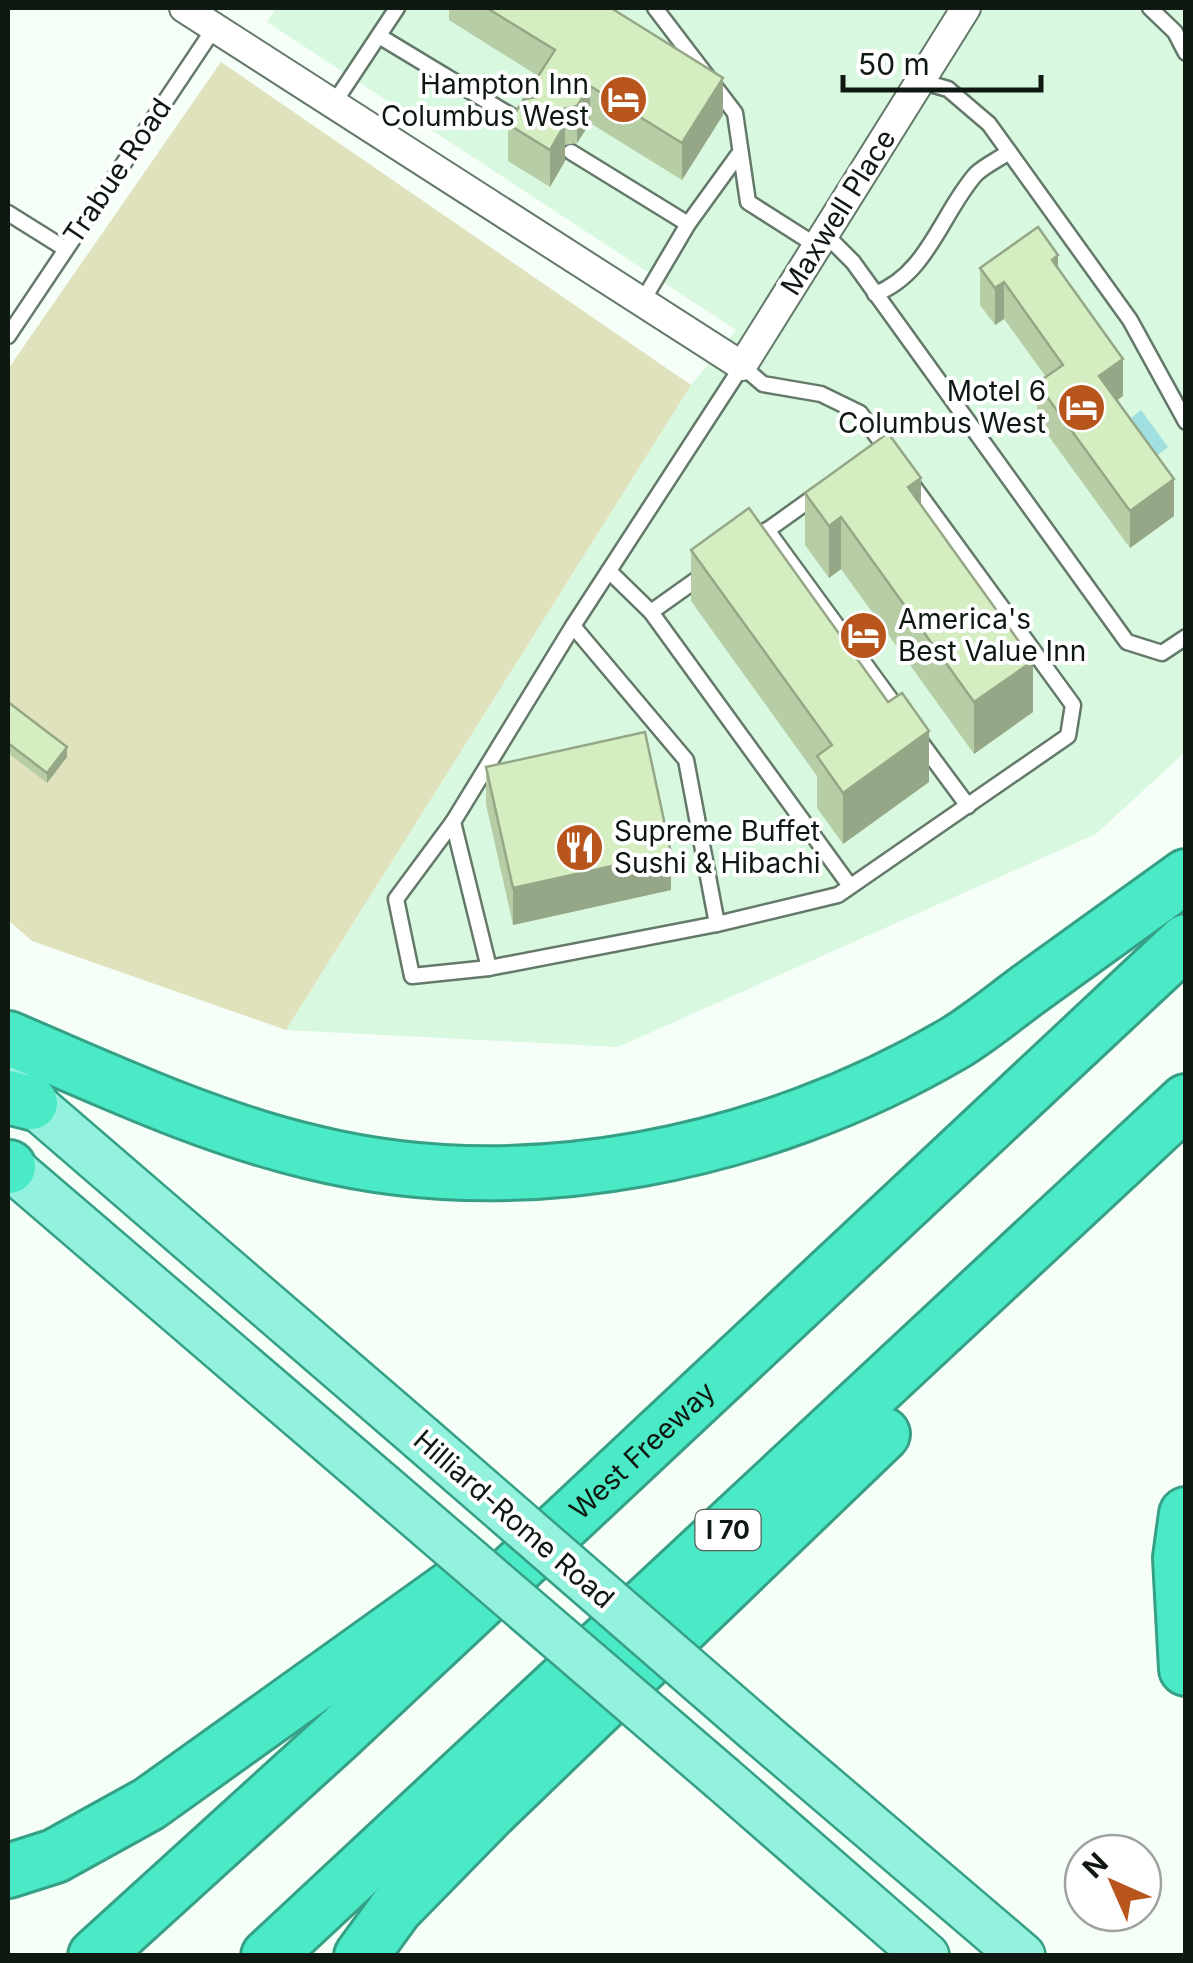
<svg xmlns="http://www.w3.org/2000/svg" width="1193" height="1963" font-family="Inter,sans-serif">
	<rect width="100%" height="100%" fill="#f5fff7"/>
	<polygon fill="#d8f8e0" points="276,8 1185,8 1185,752 1096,834 618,1047 286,1030 691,385 736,330 267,22"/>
	<polygon fill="#e0e2be" points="221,62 691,385 286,1030 32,941 8,920 8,369"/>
	<polygon fill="#a0e0e0" points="1141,410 1168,447 1151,460 1124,424"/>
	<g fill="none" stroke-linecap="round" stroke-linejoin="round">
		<defs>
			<g id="service">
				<polyline points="655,8 735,113 748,202 817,246"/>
				<polyline points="1150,8 1175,32 1186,53"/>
				<polyline points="379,36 528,126"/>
				<polyline points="920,81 948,89 989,124 1130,320 1186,422"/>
				<polyline points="334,103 397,8"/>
				<polyline points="571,152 688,224 738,155"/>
				<polyline points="8,213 64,248"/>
				<polyline points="824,233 853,262 1127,642 1162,653 1186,637"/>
				<path d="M875 294C928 274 942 212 976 174 984 166 999 159 1009 152"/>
				<polyline points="642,302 688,224"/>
				<polyline points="8,336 215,27"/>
				<polygon points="742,366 763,384 821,394 860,413 1073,705 1068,736 838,895 717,924 686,760 573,626"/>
				<polyline points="767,530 902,715"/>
				<polyline points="762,534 818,494"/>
				<polyline points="609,571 651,612 850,886"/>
				<polyline points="651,612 703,575"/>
				<polyline points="573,626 453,822 489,968 717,924"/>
				<polyline points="920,741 968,806"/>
				<polyline points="453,822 396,899 412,976 489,968"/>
			</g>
			<polyline id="minor" points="184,8 742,366 966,8"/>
			<g id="primary">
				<polyline points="8,1082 421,1438"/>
				<polyline points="8,1165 381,1485"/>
				<polyline points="763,1735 1022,1956"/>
				<polyline points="723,1779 926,1956"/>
			</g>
			<g id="motorway">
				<path d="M8 1038C107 1080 206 1127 311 1152 524 1205 765 1154 953 1044 980 1028 1006 1006 1032 987 1083 950 1134 913 1186 876"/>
				<polyline points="8,1097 31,1103"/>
				<polyline points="8,1167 9,1167"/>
				<polyline points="1186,1514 1180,1558 1186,1669"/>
				<polyline points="8,1871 55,1856 149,1804 466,1577"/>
				<path id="s1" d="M95 1956 337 1736 1186 941"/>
				<polyline points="268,1956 1186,1101"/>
				<polyline points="361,1956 396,1908 491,1811 883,1434"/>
			</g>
		</defs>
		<use href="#service" stroke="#647969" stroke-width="19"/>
		<use href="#minor" stroke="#647969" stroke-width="32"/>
		<use href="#primary" stroke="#36a087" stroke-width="50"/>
		<use href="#motorway" stroke="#36a087" stroke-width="58"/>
		<use href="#service" stroke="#fff" stroke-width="14"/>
		<use href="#minor" stroke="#fff" stroke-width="28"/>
		<use href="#primary" stroke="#93f2dd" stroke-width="45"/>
		<use href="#motorway" stroke="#4beac6" stroke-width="52"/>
		<defs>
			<g id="primary-bridge">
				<polyline points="421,1438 763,1735"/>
				<polyline points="381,1485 723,1779"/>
			</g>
		</defs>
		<use href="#primary-bridge" stroke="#36a087" stroke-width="50" stroke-linecap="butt"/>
		<use href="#primary-bridge" stroke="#93f2dd" stroke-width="45"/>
	</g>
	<g fill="#b7cda6">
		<polygon points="449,8 611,8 723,115 682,180 590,123 577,143 565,145 565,161 550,187 508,161 508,124 535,97 535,81 538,76 449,20"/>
		<polygon points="980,268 1058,269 1123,396 1117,400 1174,516 1130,548 1037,420 1037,383 1046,377 1004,319 995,325 980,305"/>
		<polygon points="805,493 921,504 1033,712 974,754 841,569 829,578 805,545"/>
		<polygon points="691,550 929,782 843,844 817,808 817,776 691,601"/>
		<polygon points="8,702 67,757 47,783 8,753"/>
		<polygon points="486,767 671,890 513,925 486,804"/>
	</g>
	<g fill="#95a787">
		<polygon points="723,78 723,115 682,180 682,143"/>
		<polygon points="590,86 590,123 577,143 577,106"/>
		<polygon points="565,124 565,161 550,187 550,150"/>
		<polygon points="1058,255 1058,292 1052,260"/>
		<polygon points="1004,282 1004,319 995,325 995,288"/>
		<polygon points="1123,359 1123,396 1099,413 1099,376"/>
		<polygon points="921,478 921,530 908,487"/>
		<polygon points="1174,479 1174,516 1130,548 1130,511"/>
		<polygon points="841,517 841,569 829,578 829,526"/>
		<polygon points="1033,661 1033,712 974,754 974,702"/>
		<polygon points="929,731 929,782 843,844 843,793"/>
		<polygon points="67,747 67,757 47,783 47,773"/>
		<polygon points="671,853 671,890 513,925 513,888"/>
	</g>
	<g fill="#d5eec1" stroke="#95a787" stroke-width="2.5">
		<polygon points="487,8 611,8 723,78 682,143 590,86 577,106 563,109 565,124 550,150 508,124 524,99 537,97 535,81 555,50"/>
		<polygon points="1038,227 1058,255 1052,260 1123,359 1099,376 1174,479 1130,511 1037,383 1063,365 1004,282 995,288 980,268"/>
		<polygon points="888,433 921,478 908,487 1033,661 974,702 841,517 829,526 805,493"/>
		<polygon points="749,508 888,702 902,693 929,731 843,793 817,756 832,745 691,550"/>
		<polygon points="8,702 67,747 47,773 8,743"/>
		<polygon points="645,732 671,853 513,888 486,767"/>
	</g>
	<defs>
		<symbol id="hotel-disc" viewBox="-11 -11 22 22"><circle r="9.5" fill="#b8551d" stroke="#fff"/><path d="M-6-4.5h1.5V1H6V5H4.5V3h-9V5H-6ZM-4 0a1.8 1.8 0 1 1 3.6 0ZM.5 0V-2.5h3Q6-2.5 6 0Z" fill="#fff"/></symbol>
		<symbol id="restaurant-disc" viewBox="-11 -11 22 22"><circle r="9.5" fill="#b8551d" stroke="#fff"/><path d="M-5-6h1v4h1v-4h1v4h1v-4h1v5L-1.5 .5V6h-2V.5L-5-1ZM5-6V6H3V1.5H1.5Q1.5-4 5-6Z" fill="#fff"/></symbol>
	</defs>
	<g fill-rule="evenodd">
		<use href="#hotel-disc" x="596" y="72" width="55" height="55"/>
		<use href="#hotel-disc" x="1054" y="380" width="55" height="55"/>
		<use href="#hotel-disc" x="836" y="608" width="55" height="55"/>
		<use href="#restaurant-disc" x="552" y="820" width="55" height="55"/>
	</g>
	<g text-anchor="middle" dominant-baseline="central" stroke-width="8" stroke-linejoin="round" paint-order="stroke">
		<rect fill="#fff" stroke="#575d58" stroke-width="2.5" x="695.5" y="1510" width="65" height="40" rx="8"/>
		<g font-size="25" font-weight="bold" fill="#0f1811">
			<text x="728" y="1530">I 70</text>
		</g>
		<g font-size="28" fill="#0f1811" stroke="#fff" text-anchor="end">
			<text x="589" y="84">Hampton Inn<tspan x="589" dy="32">Columbus West</tspan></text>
			<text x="1046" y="391">Motel 6<tspan x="1046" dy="32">Columbus West</tspan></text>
			<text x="898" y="619" text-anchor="start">America's<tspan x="898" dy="32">Best Value Inn</tspan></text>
			<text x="614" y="831" text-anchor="start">Supreme Buffet<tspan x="614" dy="32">Sushi &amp; Hibachi</tspan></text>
		</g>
		<g font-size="28" fill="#0f1811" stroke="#fff">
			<text transform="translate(117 171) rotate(-56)">Trabue Road</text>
			<text transform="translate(838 212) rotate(-58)">Maxwell Place</text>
			<text stroke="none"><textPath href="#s1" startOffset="745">West Freeway</textPath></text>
			<text transform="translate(514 1519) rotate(41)">Hilliard-Rome Road</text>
		</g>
	</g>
	<rect width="1193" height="1963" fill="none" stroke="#0f1811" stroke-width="20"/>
	<g transform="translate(1113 1883) rotate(315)"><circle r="48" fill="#ffffff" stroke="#9fa3a0" stroke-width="2.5"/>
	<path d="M0-8L18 38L0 25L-18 38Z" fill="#b8551d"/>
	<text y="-15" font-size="28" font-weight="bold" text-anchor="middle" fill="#0f1811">N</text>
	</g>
	<path d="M843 75v15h198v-15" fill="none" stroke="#0f1811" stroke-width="5"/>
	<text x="858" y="75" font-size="30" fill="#0f1811" stroke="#ffffff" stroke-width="8" paint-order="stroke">50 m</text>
</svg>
